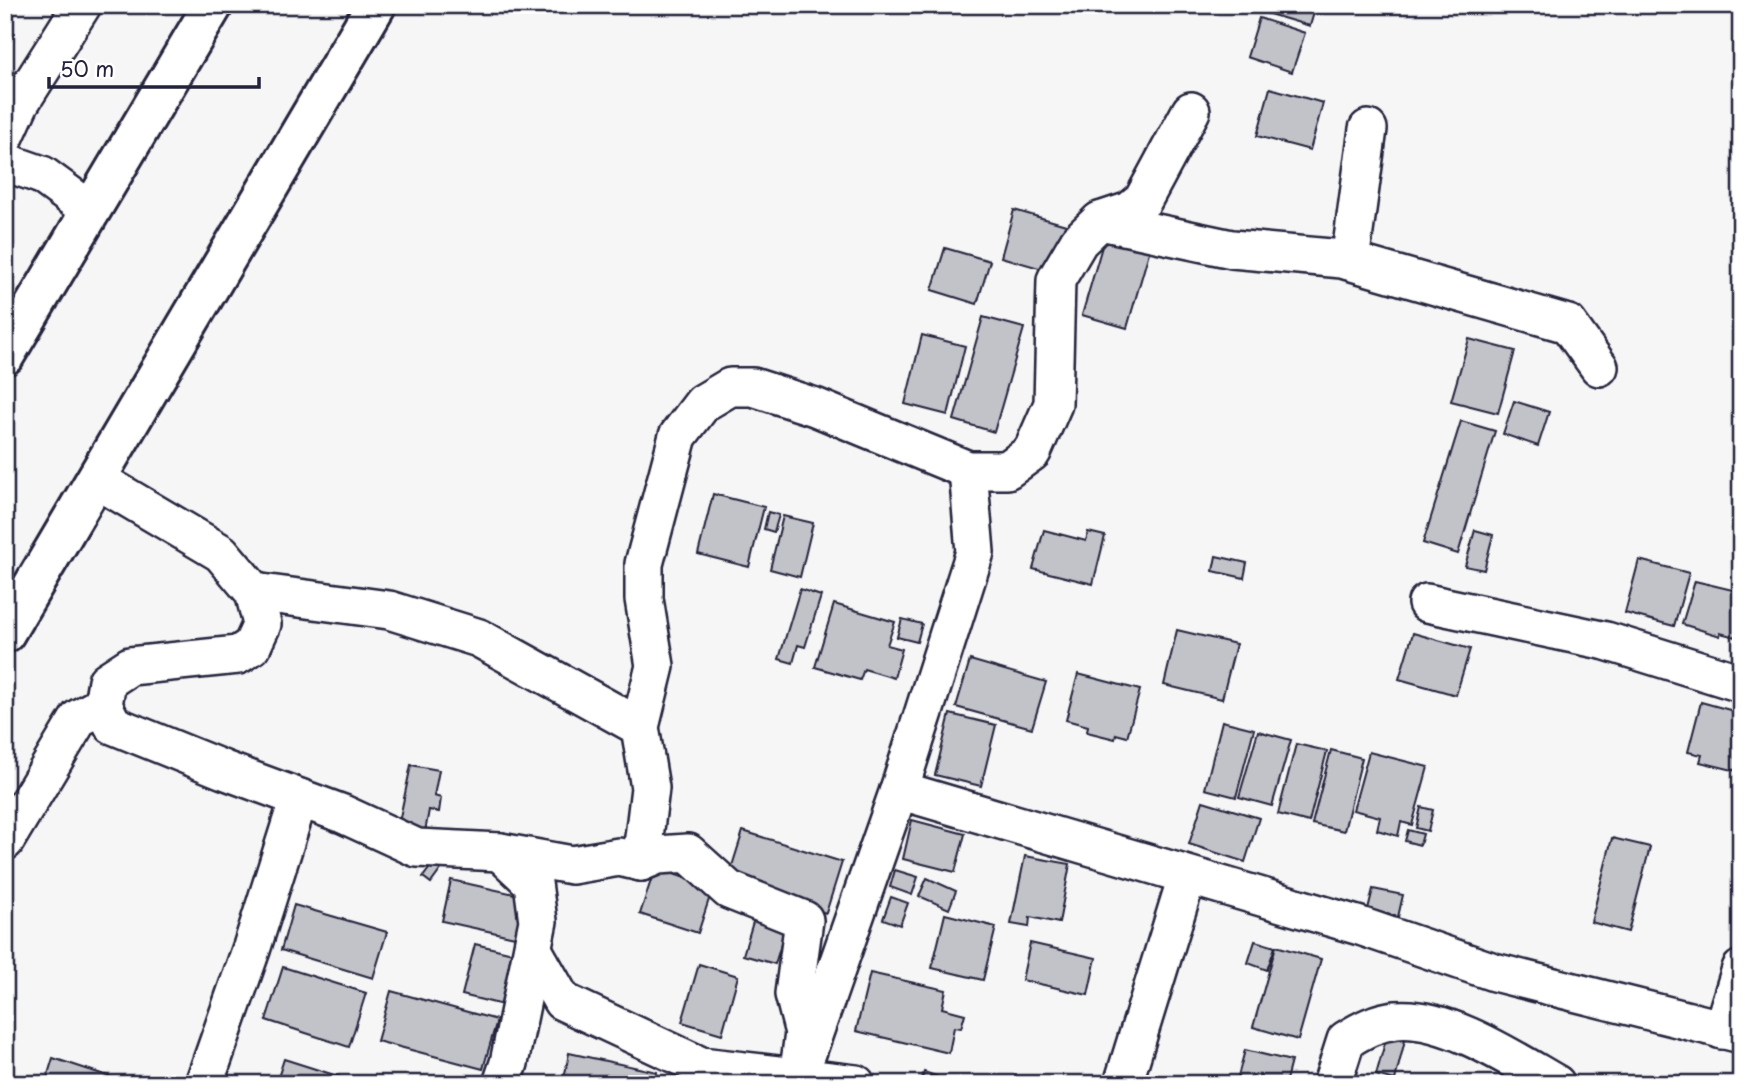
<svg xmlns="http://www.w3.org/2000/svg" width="1746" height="1089" font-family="'Playpen Sans',sans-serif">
	<rect width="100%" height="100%" fill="#f6f6f7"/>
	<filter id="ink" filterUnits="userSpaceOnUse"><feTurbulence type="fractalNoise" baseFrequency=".0143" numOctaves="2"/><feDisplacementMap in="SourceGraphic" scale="14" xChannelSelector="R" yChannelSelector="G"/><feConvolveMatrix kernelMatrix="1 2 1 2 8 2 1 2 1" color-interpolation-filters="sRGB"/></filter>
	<g filter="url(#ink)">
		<g fill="#c2c2c9" stroke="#22223b" stroke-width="2">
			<polygon points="1269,5 1303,5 1315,9 1310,26 1266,13"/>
			<polygon points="1259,18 1305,33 1292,72 1247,57"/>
			<polygon points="1270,88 1323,103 1310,150 1257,136"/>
			<polygon points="1014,210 1066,225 1053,272 1001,257"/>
			<polygon points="1105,236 1150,249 1127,328 1082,315"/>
			<polygon points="945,248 990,261 977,304 932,290"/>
			<polygon points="983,317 1024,328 994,432 954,420"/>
			<polygon points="922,335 965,346 948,415 905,404"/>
			<polygon points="1469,339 1515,351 1498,413 1451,401"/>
			<polygon points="1514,401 1549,412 1538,446 1503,434"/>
			<polygon points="1461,421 1495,431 1458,554 1423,543"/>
			<polygon points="713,494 764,507 749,567 698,554"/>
			<polygon points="768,512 779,515 774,532 764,529"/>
			<polygon points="783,516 813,523 800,577 770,569"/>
			<polygon points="1044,530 1086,541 1088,532 1105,536 1093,584 1033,569"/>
			<polygon points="1475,530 1493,535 1484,570 1465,566"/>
			<polygon points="1216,556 1247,563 1244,578 1213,571"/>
			<polygon points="1639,560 1689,573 1674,626 1625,613"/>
			<polygon points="1695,581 1741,592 1741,616 1736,637 1720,633 1720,636 1682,624"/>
			<polygon points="800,589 821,596 805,647 798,645 793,663 779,659"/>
			<polygon points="834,604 895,622 887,645 902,649 894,678 864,669 860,680 815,667"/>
			<polygon points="902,619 922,624 917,642 897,637"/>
			<polygon points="1177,630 1236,644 1222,699 1164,685"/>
			<polygon points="1413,633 1470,649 1456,695 1399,679"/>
			<polygon points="970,660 1046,682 1032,728 956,707"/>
			<polygon points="1078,674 1140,690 1127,737 1116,734 1115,739 1087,732 1088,726 1066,720"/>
			<polygon points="1701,702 1741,713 1741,772 1700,762 1702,755 1688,752"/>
			<polygon points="950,714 996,725 981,786 935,775"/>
			<polygon points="1222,721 1254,729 1236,797 1205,789"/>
			<polygon points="1258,731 1291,740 1272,806 1239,797"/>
			<polygon points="1296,744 1327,751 1309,822 1278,814"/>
			<polygon points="1331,750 1362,758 1344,831 1312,824"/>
			<polygon points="1369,752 1428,767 1412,825 1401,822 1398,836 1377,830 1380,817 1353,810"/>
			<polygon points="411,765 439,770 434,796 441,798 439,812 429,810 425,832 398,827"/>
			<polygon points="1203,801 1259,818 1245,862 1189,844"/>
			<polygon points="1421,807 1433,810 1428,831 1416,828"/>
			<polygon points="912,820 965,834 955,872 903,859"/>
			<polygon points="1408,830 1423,834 1420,845 1405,841"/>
			<polygon points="743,831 842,862 826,913 727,882"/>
			<polygon points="1612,838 1650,847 1628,932 1591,922"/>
			<polygon points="1025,856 1070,864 1059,923 1030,917 1029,927 1011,924"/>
			<polygon points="434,862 442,868 431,883 423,877"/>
			<polygon points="655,868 713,887 698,933 640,914"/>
			<polygon points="895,870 918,877 912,895 890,887"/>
			<polygon points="927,878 956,891 949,909 919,896"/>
			<polygon points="451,880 524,896 515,937 442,921"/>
			<polygon points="1373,889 1403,895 1398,917 1368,909"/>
			<polygon points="891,897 908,903 900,925 883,919"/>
			<polygon points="294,905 387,932 373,978 281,950"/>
			<polygon points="756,912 788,922 775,964 743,955"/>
			<polygon points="945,914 996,927 983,980 932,968"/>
			<polygon points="1255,941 1275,947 1267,970 1248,963"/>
			<polygon points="1030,943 1096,958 1088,995 1022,980"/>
			<polygon points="475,944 517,954 503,1005 462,995"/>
			<polygon points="1276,946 1321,959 1298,1040 1253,1027"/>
			<polygon points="699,964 738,976 722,1034 682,1022"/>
			<polygon points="283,967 366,993 349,1047 266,1020"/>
			<polygon points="870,973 946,990 942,1008 965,1014 961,1028 954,1027 949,1053 856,1031"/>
			<polygon points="391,991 497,1020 483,1069 377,1041"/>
			<polygon points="1388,1032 1406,1036 1395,1080 1376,1075"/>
			<polygon points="1245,1050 1291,1061 1285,1084 1236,1084"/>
			<polygon points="569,1053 657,1072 655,1084 563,1084"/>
			<polygon points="53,1058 132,1084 45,1084"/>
			<polygon points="284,1059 350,1080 349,1084 276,1084"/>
			<polygon points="924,1072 956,1083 956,1084 920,1084"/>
		</g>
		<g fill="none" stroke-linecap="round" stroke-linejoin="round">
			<defs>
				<g id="minor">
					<polyline points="5,136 20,103 82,5"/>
					<polyline points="5,162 42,175 91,211"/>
					<polyline points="1100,221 1232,249 1342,259 1568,324 1599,367"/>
					<polyline points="1350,261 1368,129"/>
					<polyline points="96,479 221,553 254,592 262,624 252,646 238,655 130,666 107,681 103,705 113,725 224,770 343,814 417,848 500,852 572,865 619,857 641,862 658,855 688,853 729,890 804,920 794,994 804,1033 798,1078"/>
					<polyline points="254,592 389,610 479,638 640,727"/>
					<polyline points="1427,603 1606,641 1741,683"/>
					<polyline points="899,790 1360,926 1494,972 1741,1034"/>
					<polyline points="5,841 79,718 103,705"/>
					<polyline points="500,852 533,883 538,921 509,1063 502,1084"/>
					<polyline points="641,862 650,788 640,727 655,666 644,599 644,564 678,436 703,403 730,387 753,387 815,407 968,470 1007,470 1032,452 1053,404 1056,280 1079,241 1100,221 1130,211 1143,200 1191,111"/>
					<polyline points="533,950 562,1001 701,1066 856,1084"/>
					<polyline points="1722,1030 1741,969"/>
					<polyline points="807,1053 899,790 975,552 968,470"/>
					<polyline points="204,1084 252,947 299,798"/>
					<polyline points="1123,1084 1187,877"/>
					<path d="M1332 1084 1346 1040C1362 1030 1377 1022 1396 1020 1446 1015 1514 1060 1556 1084"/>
				</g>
				<g id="highway">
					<polyline points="5,355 213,5"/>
					<polyline points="5,633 376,5"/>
				</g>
			</defs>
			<use href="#minor" stroke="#22223b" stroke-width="42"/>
			<use href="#highway" stroke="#22223b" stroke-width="44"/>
			<use href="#minor" stroke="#fff" stroke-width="37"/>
			<use href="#highway" stroke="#fff" stroke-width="38"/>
		</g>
	</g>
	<rect width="1746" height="1089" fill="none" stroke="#fff" stroke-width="28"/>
	<rect x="14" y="14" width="1718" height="1061" fill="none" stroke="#22223b" stroke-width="2.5" filter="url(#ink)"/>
	<path d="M49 77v10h210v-10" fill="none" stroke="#22223b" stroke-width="3.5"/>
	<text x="60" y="77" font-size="21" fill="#22223b" stroke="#ffffff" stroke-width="5" paint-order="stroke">50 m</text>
</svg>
